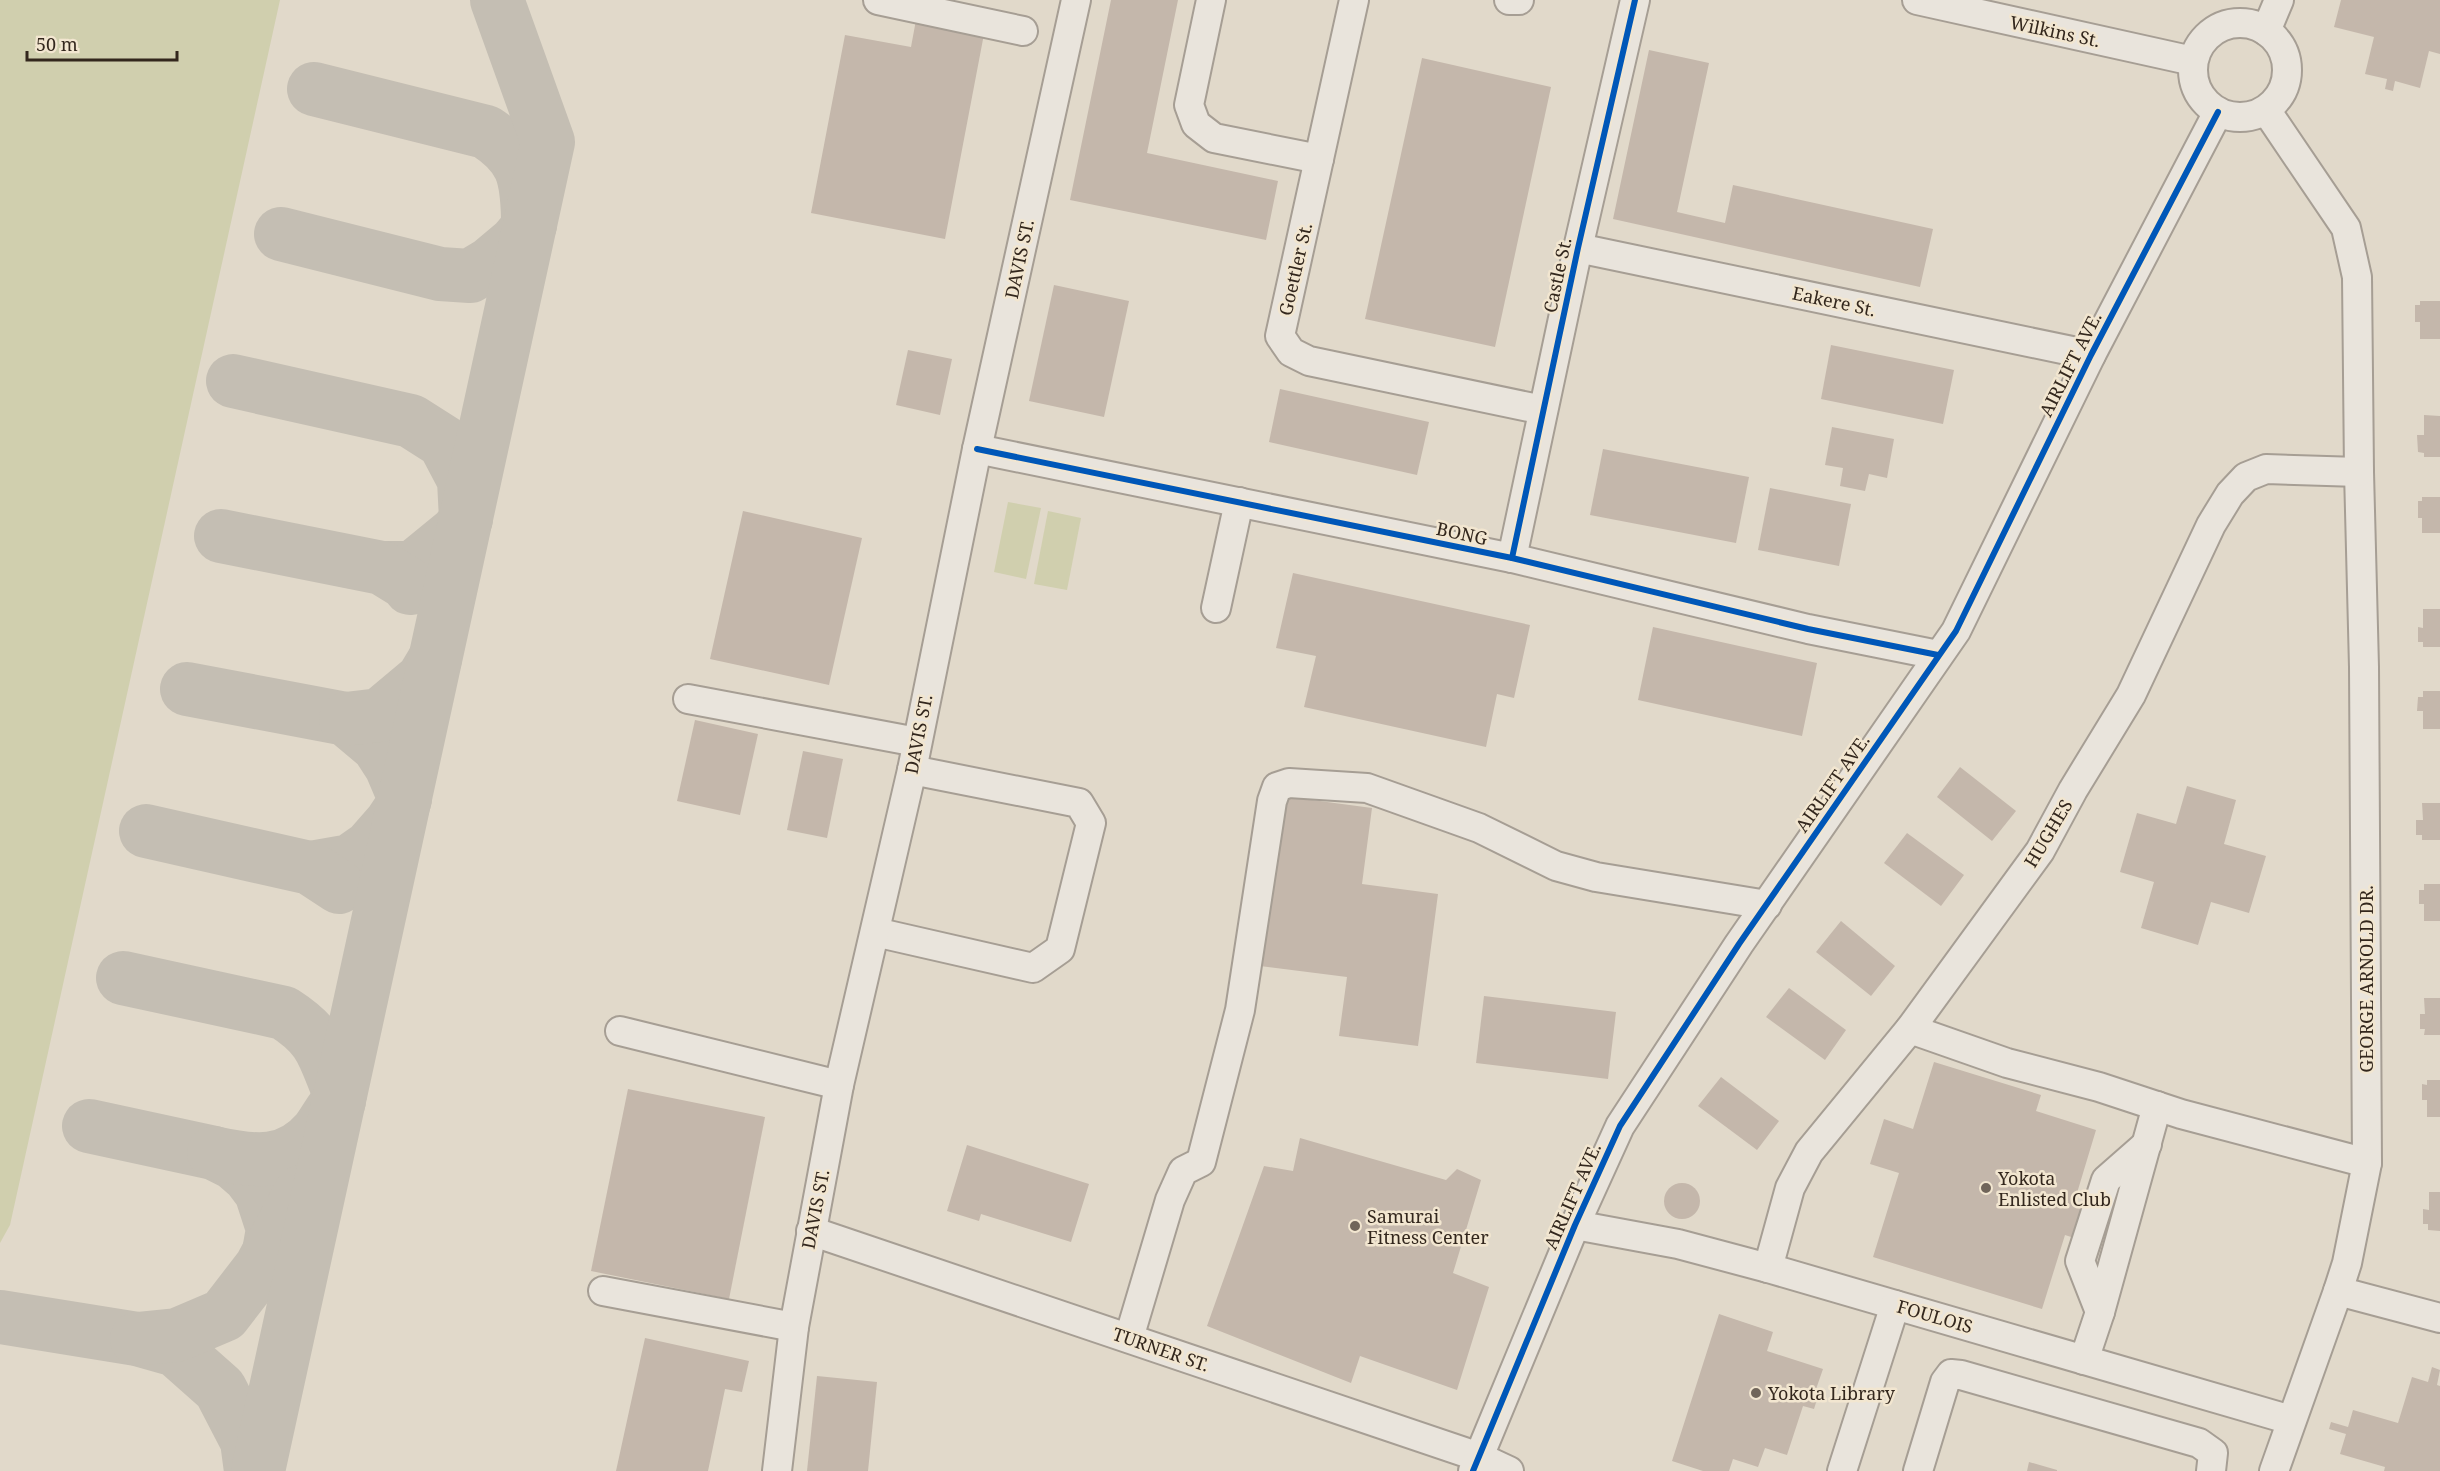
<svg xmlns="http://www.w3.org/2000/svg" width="2440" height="1471" font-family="'Noto Serif',serif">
	<rect width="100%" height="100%" fill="#e1d9ca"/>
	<g fill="#d0cfae">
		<polygon points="0,0 280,0 10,1225 0,1243"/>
		<polygon points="1008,502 1041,508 1026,579 994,572"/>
		<polygon points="1048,511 1081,518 1067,590 1034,584"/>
	</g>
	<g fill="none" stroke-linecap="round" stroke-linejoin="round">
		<g stroke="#c4beb3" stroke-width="54">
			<path d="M314 89 486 132C523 156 527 176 528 218"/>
			<polyline points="281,234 440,274 470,276 490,264 515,243 530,225"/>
			<polyline points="233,381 411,421 444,442 464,480 466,519 457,532 413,568 382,568"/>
			<polyline points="221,536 382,568 408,584 410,588"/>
			<polyline points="187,689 346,719 378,746 391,766 405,799 403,805 391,823 370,847 350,861 310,868"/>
			<polyline points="346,719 380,715 423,679 435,659"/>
			<polyline points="146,831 310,868 339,887"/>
			<path d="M123 978 284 1013C323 1038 323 1054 340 1094L336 1104"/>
			<polyline points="89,1126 214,1153 234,1163 249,1176 261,1192 273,1229 269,1252"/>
			<path d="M214 1153C254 1162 288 1166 317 1132 325 1122 330 1110 339 1101"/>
			<polyline points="0,1317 137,1339 176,1350 220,1389 247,1441 251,1471"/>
			<polyline points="137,1339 177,1335 224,1315 261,1267 301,1192"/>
			<polyline points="258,1471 548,142 497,0"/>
		</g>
	</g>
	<g fill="#c4b7ab">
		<polygon points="1111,0 1178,0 1147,153 1278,181 1266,240 1070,200"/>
		<polygon points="2341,0 2440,0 2440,54 2429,51 2420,88 2395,81 2393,91 2385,89 2387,79 2365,74 2374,37 2334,27"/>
		<polygon points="916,20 984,34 945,239 811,213 845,35 911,47"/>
		<polygon points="1649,50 1709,63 1677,212 1725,223 1733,185 1933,229 1920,287 1613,219"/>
		<polygon points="1422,58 1551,87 1495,347 1365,319"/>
		<polygon points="1054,285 1129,301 1104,417 1029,401"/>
		<polygon points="2420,301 2440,301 2440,339 2420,339 2420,322 2415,322 2415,305 2420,305"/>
		<polygon points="1831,345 1954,370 1943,424 1821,399"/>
		<polygon points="908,350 952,359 940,415 896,405"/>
		<polygon points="1280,389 1429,422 1417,475 1269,442"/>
		<polygon points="2424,415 2440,416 2440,457 2424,457 2424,453 2418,452 2417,435 2424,435"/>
		<polygon points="1832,427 1894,439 1887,478 1869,474 1865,491 1840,486 1843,468 1825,465"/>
		<polygon points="1603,449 1749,477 1736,543 1590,515"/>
		<polygon points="1770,488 1851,504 1839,566 1758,550"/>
		<polygon points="2422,497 2440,497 2440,533 2422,533 2422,518 2418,518 2418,501 2422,501"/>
		<polygon points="743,511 862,538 829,685 710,659"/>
		<polygon points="1293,573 1530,625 1514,698 1497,694 1486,747 1304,707 1316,656 1276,648"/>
		<polygon points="2423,609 2440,609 2440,647 2423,647 2423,642 2418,642 2418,627 2423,628"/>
		<polygon points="1653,627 1817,663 1802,736 1638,700"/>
		<polygon points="2423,691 2440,691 2440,729 2423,729 2423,711 2417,711 2418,697 2423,697"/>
		<polygon points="695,720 758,734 740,815 677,801"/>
		<polygon points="803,751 843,759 827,838 787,830"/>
		<polygon points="1960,767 2016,811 1992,841 1937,797"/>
		<polygon points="2187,786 2236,800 2224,844 2266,856 2249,913 2211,902 2198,945 2141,928 2154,882 2120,872 2137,813 2176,824"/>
		<polygon points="1282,796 1372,808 1362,884 1438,894 1418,1046 1339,1036 1347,977 1260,966"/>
		<polygon points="2422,803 2440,803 2440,840 2422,840 2422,835 2416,835 2416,820 2423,820"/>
		<polygon points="1907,833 1964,875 1941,906 1884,863"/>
		<polygon points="2424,884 2440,884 2440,921 2424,921 2424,904 2419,904 2419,890 2424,890"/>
		<polygon points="1841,921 1895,966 1871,996 1816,952"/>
		<polygon points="1789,988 1846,1030 1825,1060 1766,1017"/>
		<polygon points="1484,996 1616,1012 1608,1079 1476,1063"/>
		<polygon points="2424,998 2440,998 2440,1035 2424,1035 2425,1029 2420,1029 2420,1014 2425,1014"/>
		<polygon points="1934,1062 2041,1095 2036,1111 2096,1130 2074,1203 2109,1214 2099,1246 2065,1235 2042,1309 1873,1257 1899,1173 1870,1164 1884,1119 1913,1129"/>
		<polygon points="1721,1077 1779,1121 1757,1150 1698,1106"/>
		<polygon points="2427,1080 2440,1080 2440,1117 2427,1117 2427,1100 2422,1100 2422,1084 2427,1085"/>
		<polygon points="628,1089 765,1117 729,1299 591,1271"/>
		<polygon points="1300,1138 1446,1180 1457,1169 1481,1180 1453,1273 1489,1287 1457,1390 1360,1356 1351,1383 1207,1326 1264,1166 1293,1171"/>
		<polygon points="967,1145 1089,1184 1071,1242 981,1214 979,1221 947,1211"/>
		<circle cx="1682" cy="1201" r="18"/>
		<polygon points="2429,1192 2440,1192 2440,1231 2428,1230 2428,1224 2423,1224 2423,1209 2429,1210"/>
		<polygon points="1719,1314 1773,1332 1767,1351 1823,1369 1815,1392 1819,1393 1814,1409 1803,1406 1787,1455 1765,1448 1758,1467 1733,1459 1729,1471 1703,1471 1672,1461"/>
		<polygon points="645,1338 749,1361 742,1392 725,1389 708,1471 616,1471"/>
		<polygon points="2432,1367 2440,1370 2437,1385 2440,1386 2440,1471 2384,1471 2385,1467 2340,1454 2346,1434 2329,1429 2331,1422 2348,1427 2353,1410 2398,1423 2412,1377 2428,1382"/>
		<polygon points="817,1376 877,1382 868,1471 807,1471"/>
		<polygon points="2029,1462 2057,1470 2057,1471 2027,1471"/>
	</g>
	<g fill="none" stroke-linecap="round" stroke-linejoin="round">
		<defs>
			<g id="minor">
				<polyline points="878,0 1023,31"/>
				<polyline points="1211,0 1189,105 1196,124 1214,138 1319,159"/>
				<polyline points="1354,0 1280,336 1291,352 1309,361 1543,410"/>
				<polyline points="1509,0 1519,0"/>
				<polyline points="1917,0 2193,61"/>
				<circle cx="2240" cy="70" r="47"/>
				<polyline points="2266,31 2279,0"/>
				<polyline points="2266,110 2346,228 2357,277 2359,472 2364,667 2367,1163 2347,1263 2338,1291 2274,1471"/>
				<polyline points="1578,248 2091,355"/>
				<polyline points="977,449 1512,558 1808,629 1938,655"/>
				<polyline points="1512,558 1578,248 1635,0"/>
				<polyline points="1216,608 1239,502"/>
				<polyline points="688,699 917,742"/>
				<polyline points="875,932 1033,968 1060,949 1091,823 1079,803 912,770"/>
				<polyline points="1910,1029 2007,1063 2099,1087 2181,1114 2367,1163"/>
				<polyline points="620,1031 839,1085"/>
				<polyline points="1575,1225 1678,1244 1768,1268 2291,1420"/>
				<polyline points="811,1231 1479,1457 1509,1471"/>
				<polyline points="1768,1268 1790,1188 1809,1152 1910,1029 2040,851 2073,790 2131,695 2211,525 2230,494 2246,477 2266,469 2359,472"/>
				<polyline points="603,1291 794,1327"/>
				<polyline points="2338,1291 2440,1318"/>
				<polyline points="2100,1312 2080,1261 2106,1180 2147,1144"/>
				<polyline points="1129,1338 1170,1200 1183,1171 1201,1162 1240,1010 1272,801 1277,787 1289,783 1367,788 1479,828 1556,866 1596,877 1767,905"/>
				<polyline points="2084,1360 2100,1312 2157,1106"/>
				<polyline points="777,1471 794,1327 839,1085 912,770 977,449 1076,0"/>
				<polyline points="1473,1471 1575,1225 1620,1126 1739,944 1956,631 2091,355 2218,112"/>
				<polyline points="1842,1471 1895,1305"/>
				<polyline points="1918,1471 1945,1382 1951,1374 1961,1375 2199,1443 2213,1453 2211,1471"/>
			</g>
		</defs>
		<use href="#minor" stroke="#a69e94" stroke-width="32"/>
		<use href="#minor" stroke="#e9e4dc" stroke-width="28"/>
		<defs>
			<g id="cycleway">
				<polyline points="977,449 1512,558 1808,629 1938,655"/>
				<polyline points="1512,558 1578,248 1635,0"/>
				<polyline points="1473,1471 1575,1225 1620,1126 1739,944 1956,631 2091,355 2218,112"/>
			</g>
		</defs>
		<use href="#cycleway" stroke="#f2e6d0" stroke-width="10"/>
		<use href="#cycleway" stroke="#0057b8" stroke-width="6"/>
	</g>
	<g fill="#70655a" stroke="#f2e6d0" stroke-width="2">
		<circle cx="1986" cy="1188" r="6"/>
		<circle cx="1355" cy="1226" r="6"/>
		<circle cx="1756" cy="1393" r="6"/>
	</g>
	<g text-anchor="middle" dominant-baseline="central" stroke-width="5" stroke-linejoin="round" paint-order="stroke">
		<g font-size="18" fill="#33271d" stroke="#f2e6d0">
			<text transform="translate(2055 31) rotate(12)">Wilkins St.</text>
			<text transform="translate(1019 259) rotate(-78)">DAVIS ST.</text>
			<text transform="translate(1295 269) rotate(-77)">Goettler St.</text>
			<text transform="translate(1557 275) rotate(-78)">Castle St.</text>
			<text transform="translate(1834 301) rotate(12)">Eakere St.</text>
			<text transform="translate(2070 364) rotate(-63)">AIRLIFT AVE.</text>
			<text transform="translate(1462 533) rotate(12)">BONG</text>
			<text transform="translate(918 734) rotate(-79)">DAVIS ST.</text>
			<text transform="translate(1832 783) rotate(-55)">AIRLIFT AVE.</text>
			<text transform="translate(2048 833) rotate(-59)">HUGHES</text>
			<text transform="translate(2366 979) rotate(-90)">GEORGE ARNOLD DR.</text>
			<text transform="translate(1572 1196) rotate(-66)">AIRLIFT AVE.</text>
			<text transform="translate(815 1209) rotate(-79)">DAVIS ST.</text>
			<text transform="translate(1935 1316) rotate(16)">FOULOIS</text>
			<text transform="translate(1161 1349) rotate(19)">TURNER ST.</text>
		</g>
		<g font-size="18" fill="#33271d" stroke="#f2e6d0" text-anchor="start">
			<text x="1998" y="1178">Yokota<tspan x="1998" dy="21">Enlisted Club</tspan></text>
			<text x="1367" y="1216">Samurai<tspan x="1367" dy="21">Fitness Center</tspan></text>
			<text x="1768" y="1393">Yokota Library</text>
		</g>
	</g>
	<path d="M27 51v9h150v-9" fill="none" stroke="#33271d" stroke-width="3"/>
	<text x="36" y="51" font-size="18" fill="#33271d" stroke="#f2e6d0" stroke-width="4.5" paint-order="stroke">50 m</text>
</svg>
